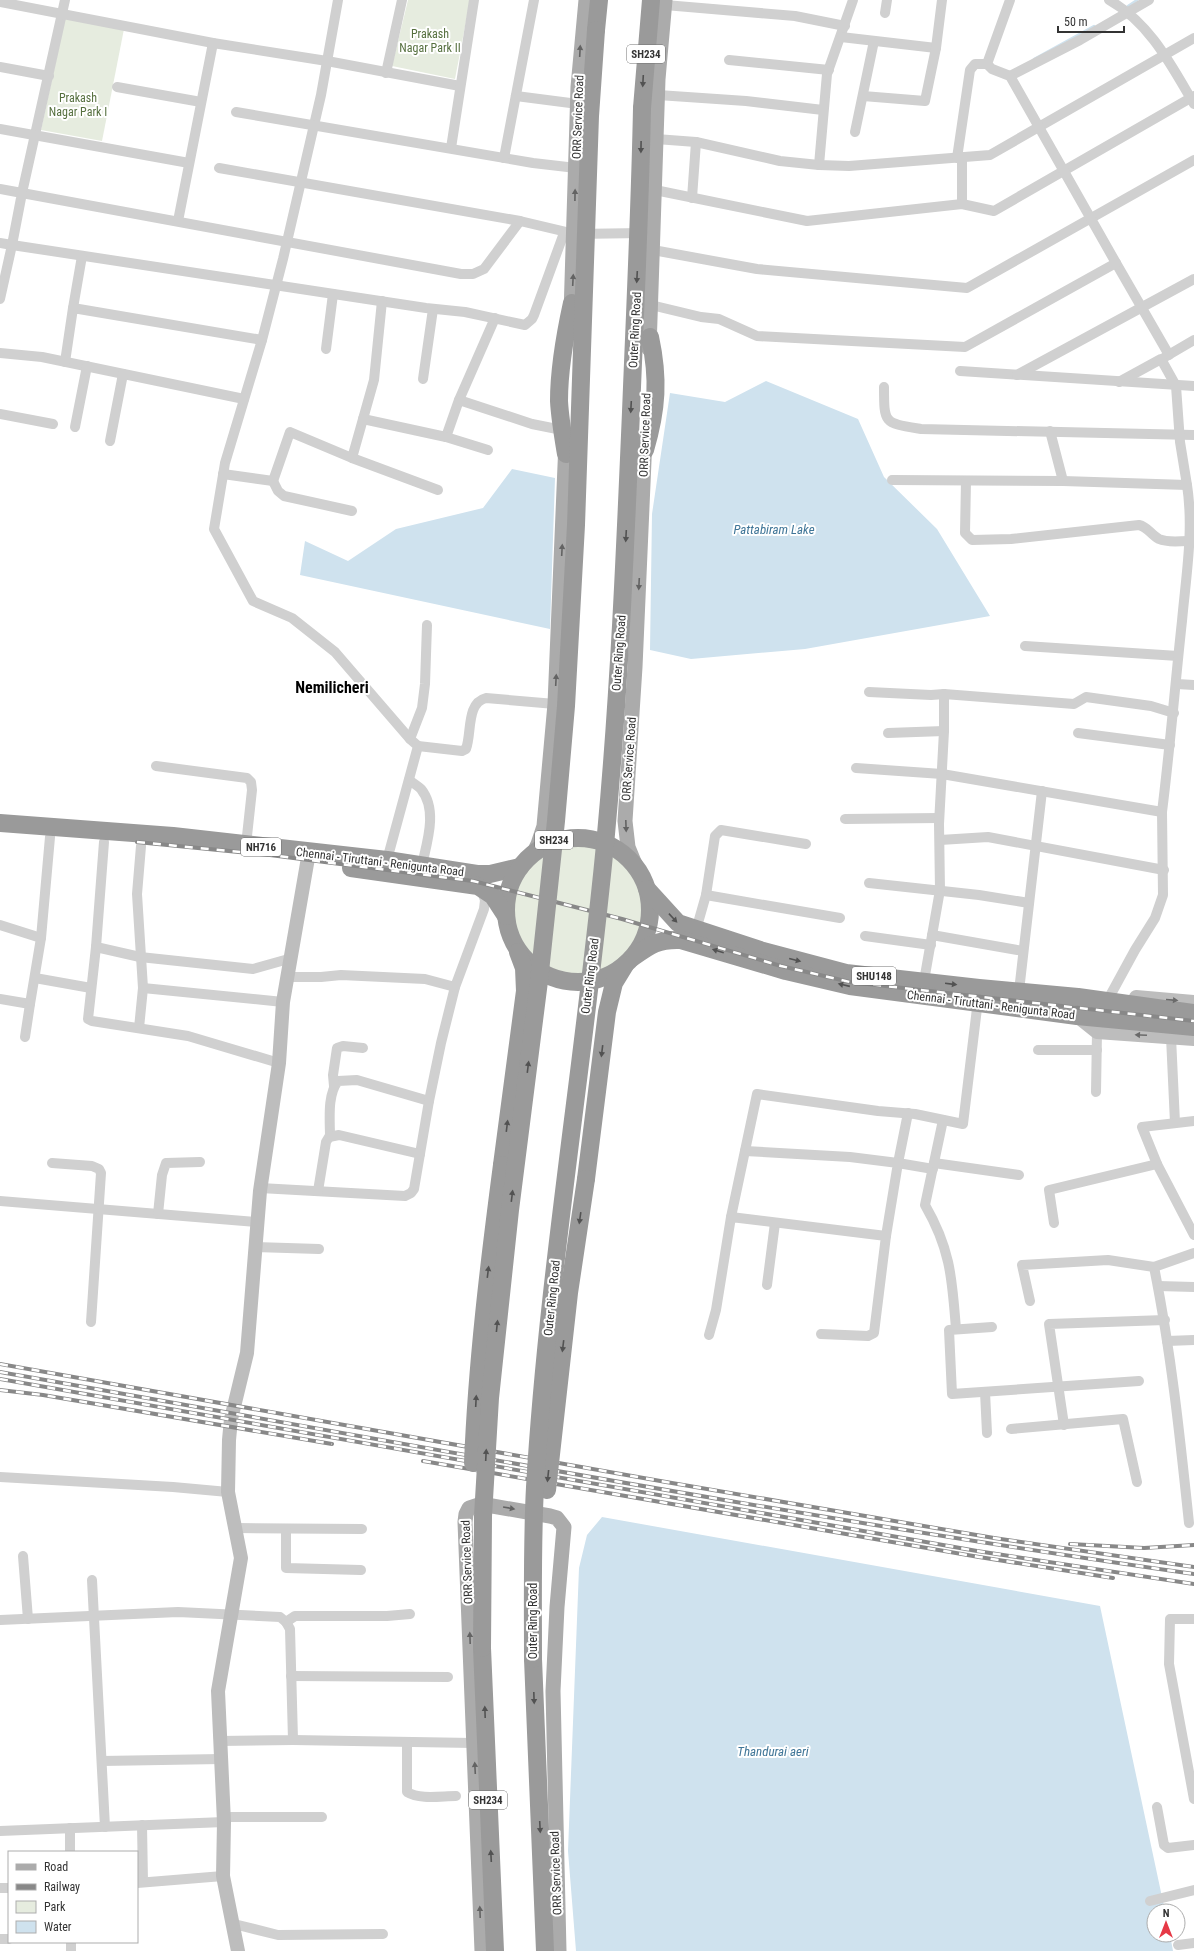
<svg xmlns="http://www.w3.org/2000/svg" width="1194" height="1951" font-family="'Roboto Condensed',sans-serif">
	<rect width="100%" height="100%" fill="#fff"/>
	<g fill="#e6ecdf">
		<polygon points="408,0 470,0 455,79 392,66"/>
		<polygon points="65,19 124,29 102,141 41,130"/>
		<circle cx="578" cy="909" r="66"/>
	</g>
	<g fill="#cfe2ee">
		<polygon points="766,381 858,419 884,477 937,529 990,616 805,649 691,659 650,650 652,514 670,393 725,402"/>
		<polygon points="512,469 555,478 550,629 300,575 305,541 348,561 396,529 483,508"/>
		<polygon points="602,1517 1100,1606 1165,1911 1154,1911 1154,1935 1170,1935 1173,1951 576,1951 568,1851 579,1568 587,1535"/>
	</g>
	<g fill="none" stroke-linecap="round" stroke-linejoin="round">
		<g stroke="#cfe2ee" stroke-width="2.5">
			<polyline points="1128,6 1137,0"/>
			<polyline points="1034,59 1094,26"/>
		</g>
		<g stroke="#d0d0d0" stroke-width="10">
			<polyline points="65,0 22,193 461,274 473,274 484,269 520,221"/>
			<polyline points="338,0 321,95 283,259 262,340 225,463 214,529 253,601 292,618 335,652 410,739 418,746 387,860"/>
			<polyline points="853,0 827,74 819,165 849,166 990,155 1194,38"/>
			<path d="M1109 0C1150 23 1171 65 1194 104"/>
			<polyline points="0,2 213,43 327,61 460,86"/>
			<polyline points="665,5 795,16 845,26"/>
			<polyline points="885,13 887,0"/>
			<polyline points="841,37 936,48"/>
			<polyline points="729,60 829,70"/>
			<polyline points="0,67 49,76"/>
			<polyline points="386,73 402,0"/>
			<polyline points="1010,76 1080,40 1149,0"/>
			<polyline points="117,87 201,102"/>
			<polyline points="658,95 746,101 823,110"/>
			<polyline points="516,96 578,104"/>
			<polyline points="863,96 925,101 936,48 942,0"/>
			<polyline points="236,112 533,163 576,168"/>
			<polyline points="0,129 189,163"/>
			<polyline points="855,132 874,41"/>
			<polyline points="656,139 696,142 780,161 819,165"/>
			<polyline points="451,148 474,0"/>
			<polyline points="962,157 962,204"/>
			<polyline points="504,158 534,0"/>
			<polyline points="957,158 970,70 975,64 987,64"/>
			<polyline points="219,168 520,221 575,234 643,233"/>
			<polyline points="0,189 22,193 12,245 0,243"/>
			<polyline points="655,190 807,221 962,204 994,211 1194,96"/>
			<polyline points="692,198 696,142"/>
			<polyline points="178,221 213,43"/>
			<polyline points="653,250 757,269 967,288 1194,160"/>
			<polyline points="1116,263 1169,355"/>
			<polyline points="0,299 12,245 426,308 465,312 525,325 532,319 534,315 564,233"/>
			<polyline points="651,305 701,317 719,319 757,336 965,347 1116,263 1010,76 992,69 987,64 1010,0"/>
			<polyline points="73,308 82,256"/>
			<polyline points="326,349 333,294"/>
			<polyline points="0,353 42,357 244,399"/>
			<polyline points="1165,357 1194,340"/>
			<polyline points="65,362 73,308 262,340"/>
			<polyline points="960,371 1194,386"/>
			<polyline points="1017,375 1194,279"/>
			<polyline points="423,379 433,309"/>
			<path d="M884 387C884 424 884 423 921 429L1194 435"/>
			<polyline points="459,400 532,424 562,430"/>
			<polyline points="0,414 53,424"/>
			<polyline points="363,419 446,437 459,400 495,318"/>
			<polyline points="75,427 87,366"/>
			<polyline points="446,437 488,450"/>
			<polyline points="110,441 123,374"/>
			<polyline points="352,458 438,490"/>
			<polyline points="223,474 273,481 290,432 352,458 374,380 382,301"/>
			<polyline points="892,480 1063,481 1050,431"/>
			<polyline points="273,481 278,491 284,496 352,511"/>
			<path d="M966 481 965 533 972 540 1011 539 1139 525C1148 527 1151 535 1159 539 1168 543 1179 541 1188 541"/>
			<polyline points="1063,481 1187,485 1180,442 1176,386 1161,359 1119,382"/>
			<polyline points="1025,646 1178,656"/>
			<polyline points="1177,684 1194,685"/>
			<polyline points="869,692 931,695 944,694"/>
			<polyline points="888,733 944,731"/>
			<polyline points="1078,733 1170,745"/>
			<polyline points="410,739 422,708 425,684 427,625"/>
			<path d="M418 746 462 751 466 749C472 733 466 703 486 698L555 704"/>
			<polyline points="156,766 247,778 251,782 252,790 246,845"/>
			<path d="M856 768 942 774 1162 812C1170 748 1175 685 1182 621 1186 576 1194 530 1187 485"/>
			<path d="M409 780C413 783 418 786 421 789 438 810 427 842 422 865"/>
			<polyline points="845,819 939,818"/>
			<polyline points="940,840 988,837 1164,870"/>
			<polyline points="869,883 979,895 1029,903"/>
			<polyline points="706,895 715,836 721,830 806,844"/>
			<polyline points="0,925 41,938"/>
			<polyline points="696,930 706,895 840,918"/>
			<polyline points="932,935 1023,951"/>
			<polyline points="865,936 931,945"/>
			<polyline points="96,947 104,842"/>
			<path d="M289 977H321L341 975 425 979 455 987 441 1043 429 1101 357 1080 338 1081C327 1095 330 1120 330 1137"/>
			<polyline points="35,978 91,988"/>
			<polyline points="924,981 940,890 939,824 944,731 944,694 1074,704 1086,697 1151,706 1174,713"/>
			<polyline points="455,987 484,909 485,900 481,889"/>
			<polyline points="143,988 283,1002"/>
			<polyline points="1019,991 1042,791"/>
			<polyline points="1111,994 1135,950 1155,918 1163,895 1162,812"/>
			<polyline points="0,999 30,1004 41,938 50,837"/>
			<polyline points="139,1028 143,988 137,894 141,846"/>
			<polyline points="25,1037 30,1004"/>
			<polyline points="1171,1037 1175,1123"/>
			<polyline points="1038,1050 1097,1050"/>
			<polyline points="279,1063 188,1036 92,1021 88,1019 96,947 140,957 253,969 292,958"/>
			<polyline points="334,1086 333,1075 337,1048 343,1046 363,1048"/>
			<polyline points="1096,1092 1097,1032"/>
			<polyline points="908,1113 898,1163 933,1169"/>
			<path d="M943 1120 925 1205C951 1250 952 1279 956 1329"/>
			<polyline points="745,1151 850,1157 898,1163 886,1236"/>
			<polyline points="52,1163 92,1166 99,1169 101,1173 91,1322"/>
			<polyline points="934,1163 1019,1175"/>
			<polyline points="1157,1164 1194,1235"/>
			<polyline points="260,1188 405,1196 411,1193 414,1189 429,1101"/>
			<polyline points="318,1191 326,1142 329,1137 339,1135 420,1154"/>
			<polyline points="0,1201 257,1222"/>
			<polyline points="158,1214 162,1175 166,1163 200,1162"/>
			<polyline points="731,1217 757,1094 878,1111 915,1114 963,1124 978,1000"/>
			<polyline points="1054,1223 1049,1190 1157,1164 1142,1127 1194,1121"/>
			<polyline points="255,1247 319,1249"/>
			<polyline points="1154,1267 1194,1253"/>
			<polyline points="767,1285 775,1223"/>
			<polyline points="1158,1286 1194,1287"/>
			<path d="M1030 1301 1022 1265 1108 1260 1154 1267C1171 1351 1180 1437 1189 1523"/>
			<polyline points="992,1327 949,1330 952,1394 1139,1381"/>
			<polyline points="709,1335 716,1310 731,1217 886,1236 874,1333 868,1336 821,1334"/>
			<polyline points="1167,1341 1194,1340"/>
			<polyline points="985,1392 987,1433"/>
			<polyline points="1064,1425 1049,1324 1165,1320"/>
			<polyline points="1011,1429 1123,1419 1137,1482"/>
			<polyline points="0,1477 173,1487 228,1492"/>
			<polyline points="237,1528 362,1529"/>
			<polyline points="286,1529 286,1568 361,1570"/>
			<polyline points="23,1556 28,1619"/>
			<polyline points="92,1580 105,1827"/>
			<polyline points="1194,1619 1170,1619 1169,1664 1194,1799"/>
			<polyline points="0,1620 178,1612 280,1617 286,1622 290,1629 293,1740 220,1741"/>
			<polyline points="286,1622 295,1616 387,1616 410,1614"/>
			<polyline points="291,1676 448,1677"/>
			<polyline points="293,1740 473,1743"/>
			<path d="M407 1742V1792C420 1800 441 1796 456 1796"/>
			<polyline points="102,1761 221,1759"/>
			<polyline points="1157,1807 1164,1845 1168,1848 1194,1845"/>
			<polyline points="224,1817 322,1817"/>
			<polyline points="142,1825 143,1882"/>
			<polyline points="70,1828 70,1852"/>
			<polyline points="0,1831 224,1822"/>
			<polyline points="137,1883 223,1876"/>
			<polyline points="0,1888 9,1888"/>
			<polyline points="1150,1901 1194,1890"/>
			<polyline points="234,1924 278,1935 383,1934"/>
			<polyline points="0,1939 9,1939"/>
			<polyline points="71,1942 71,1951"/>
			<polyline points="1178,1945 1194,1943"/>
		</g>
		<g stroke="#bdbdbd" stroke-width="14">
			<polyline points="1136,997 1194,1002"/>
			<polyline points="1077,1016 1097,1032 1194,1039"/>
			<polyline points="238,1951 223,1876 224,1822 218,1691 241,1558 228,1492 229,1440 231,1419 247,1353 260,1191 279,1063 283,1002 309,852"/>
		</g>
		<g stroke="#ababab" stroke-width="15">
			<polyline points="571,314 578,87 586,0"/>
			<polyline points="649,349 658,79 665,0"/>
			<polyline points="532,856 538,844 544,826 555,704 566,442"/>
			<polyline points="637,869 628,847 625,821 635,667 645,438"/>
			<polyline points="482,1951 465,1522 466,1514 469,1508 481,1504 550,1516 557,1518 564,1527 557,1607 553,1691 559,1951"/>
		</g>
		<g stroke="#9a9a9a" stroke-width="18">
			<polyline points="596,30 599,0"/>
			<polyline points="642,108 651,0"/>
			<path d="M645 450C657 409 659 379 650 337"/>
			<path d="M566 454C563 436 560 419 559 401 559 368 565 335 572 303"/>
			<polyline points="0,823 173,836 387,860 477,874 490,874 520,867"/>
			<circle cx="578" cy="910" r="72"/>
			<polyline points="351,868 478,886 493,896 506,916"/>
			<polyline points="647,889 678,923 763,951 846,973 979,988 1078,997 1194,1013"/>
			<path d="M632 958C650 945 658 939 681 940L786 971 850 986 1077 1016 1194 1027"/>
			<polyline points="502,1165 525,991 524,968 518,952"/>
			<polyline points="586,1179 607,1012 614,983 625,965"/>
			<polyline points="482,1648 495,1951"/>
			<polyline points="533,1659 545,1951"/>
		</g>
		<defs>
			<g id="rail">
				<polyline points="137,842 270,855 473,881 622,919 781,966 850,982 1194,1021"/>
				<polyline points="0,1364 666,1482 994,1538 1194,1567"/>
				<path d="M0 1372C397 1442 794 1517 1194 1574"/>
				<polyline points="0,1379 977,1551 1194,1584"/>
				<polyline points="0,1390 43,1395 332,1444"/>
				<polyline points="423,1461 979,1557 1113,1578"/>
				<polyline points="1070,1544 1144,1548 1194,1545"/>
			</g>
		</defs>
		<use href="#rail" stroke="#888" stroke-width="4"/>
		<use href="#rail" stroke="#fff" stroke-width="2.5" stroke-dasharray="8" stroke-linecap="butt"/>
		<g stroke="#9a9a9a" stroke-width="18">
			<path d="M473 1463C477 1363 489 1264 502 1165"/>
			<polyline points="547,1490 569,1293 586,1179"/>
			<polyline points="482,1648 483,1516 490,1398 510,1210 539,981 556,821 566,706 576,525 590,116 596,30"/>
			<path d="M533 1659C533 1601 532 1544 535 1487 548 1268 586 1052 606 834 619 694 625 553 631 412 635 311 640 209 642 108"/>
		</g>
	</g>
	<defs><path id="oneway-solid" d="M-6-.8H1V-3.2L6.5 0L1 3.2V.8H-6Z"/></defs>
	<g fill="#636363">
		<use href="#oneway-solid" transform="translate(580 51) rotate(-87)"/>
		<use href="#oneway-solid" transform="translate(575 195) rotate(-89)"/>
		<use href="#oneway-solid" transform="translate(573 280) rotate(-87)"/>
		<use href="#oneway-solid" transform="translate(562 550) rotate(-87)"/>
		<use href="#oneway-solid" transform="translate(639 584) rotate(93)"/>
		<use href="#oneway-solid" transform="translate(556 680) rotate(-87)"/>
		<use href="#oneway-solid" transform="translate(626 826) rotate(88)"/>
		<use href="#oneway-solid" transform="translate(509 1508) rotate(10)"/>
		<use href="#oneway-solid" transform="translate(470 1638) rotate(-92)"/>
		<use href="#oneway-solid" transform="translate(475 1768) rotate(-93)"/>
		<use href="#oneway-solid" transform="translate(480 1912) rotate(-92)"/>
	</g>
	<g fill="#525252">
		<use href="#oneway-solid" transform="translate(643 81) rotate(93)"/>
		<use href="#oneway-solid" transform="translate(641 147) rotate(91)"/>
		<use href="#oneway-solid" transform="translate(637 277) rotate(93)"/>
		<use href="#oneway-solid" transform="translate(631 407) rotate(93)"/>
		<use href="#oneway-solid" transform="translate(626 536) rotate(93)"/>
		<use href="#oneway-solid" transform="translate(673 918) rotate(47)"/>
		<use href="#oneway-solid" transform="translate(718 951) rotate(-163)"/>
		<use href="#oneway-solid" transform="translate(795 960) rotate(14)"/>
		<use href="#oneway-solid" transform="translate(951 984) rotate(7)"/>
		<use href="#oneway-solid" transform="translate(844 985) rotate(-167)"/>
		<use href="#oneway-solid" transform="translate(602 1051) rotate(97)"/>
		<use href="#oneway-solid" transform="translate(528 1067) rotate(-83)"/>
		<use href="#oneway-solid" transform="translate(507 1126) rotate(-83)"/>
		<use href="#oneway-solid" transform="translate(512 1196) rotate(-83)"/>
		<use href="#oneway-solid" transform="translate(580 1218) rotate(98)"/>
		<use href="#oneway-solid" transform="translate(488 1272) rotate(-83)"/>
		<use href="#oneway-solid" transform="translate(497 1326) rotate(-84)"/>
		<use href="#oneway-solid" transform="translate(563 1346) rotate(97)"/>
		<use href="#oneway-solid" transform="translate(476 1401) rotate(-87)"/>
		<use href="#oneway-solid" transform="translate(486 1455) rotate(-87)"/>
		<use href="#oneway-solid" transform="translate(548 1476) rotate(96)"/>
		<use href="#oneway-solid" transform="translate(534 1698) rotate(88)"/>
		<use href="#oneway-solid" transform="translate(485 1712) rotate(-92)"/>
		<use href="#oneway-solid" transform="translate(540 1827) rotate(87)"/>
		<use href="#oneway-solid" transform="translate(491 1856) rotate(-93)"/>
	</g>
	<g fill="#6a6a6a">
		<use href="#oneway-solid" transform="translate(1172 1000) rotate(5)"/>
		<use href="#oneway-solid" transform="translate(1141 1035) rotate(-177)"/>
	</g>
	<g text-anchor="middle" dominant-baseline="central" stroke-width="4" stroke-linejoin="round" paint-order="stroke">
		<g fill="#fff" stroke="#707070" stroke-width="1">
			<rect x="627" y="45" width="38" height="18" rx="3"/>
			<rect x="535" y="831" width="38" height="18" rx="3"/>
			<rect x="241" y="838" width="40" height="18" rx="3"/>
			<rect x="852" y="967" width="44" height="18" rx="3"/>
			<rect x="469" y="1791" width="38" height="18" rx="3"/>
		</g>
		<g font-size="11" font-weight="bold" fill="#333">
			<text x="646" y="54">SH234</text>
			<text x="554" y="840">SH234</text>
			<text x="261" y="847">NH716</text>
			<text x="874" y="976">SHU148</text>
			<text x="488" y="1800">SH234</text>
		</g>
		<g font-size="12" fill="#56703f" stroke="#fff">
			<text x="430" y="34">Prakash<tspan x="430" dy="14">Nagar Park II</tspan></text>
			<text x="78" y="98">Prakash<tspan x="78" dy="14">Nagar Park I</tspan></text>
		</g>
		<g font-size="12" fill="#333" stroke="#fff">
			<text transform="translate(578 117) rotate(-88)">ORR Service Road</text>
			<text transform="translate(635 330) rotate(-87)">Outer Ring Road</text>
			<text transform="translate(645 435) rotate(-88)">ORR Service Road</text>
			<text transform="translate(619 653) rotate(-86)">Outer Ring Road</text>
			<text transform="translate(629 759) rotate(-86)">ORR Service Road</text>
			<text transform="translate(380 862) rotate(7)">Chennai - Tiruttani - Renigunta Road</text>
			<text transform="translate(590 976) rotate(-83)">Outer Ring Road</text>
			<text transform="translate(991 1005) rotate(7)">Chennai - Tiruttani - Renigunta Road</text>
			<text transform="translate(552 1298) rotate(-84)">Outer Ring Road</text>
			<text transform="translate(467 1562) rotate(-92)">ORR Service Road</text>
			<text transform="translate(533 1621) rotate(-90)">Outer Ring Road</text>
			<text transform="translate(556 1873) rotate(-92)">ORR Service Road</text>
		</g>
		<g font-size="13" font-style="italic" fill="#3f7597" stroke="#fff">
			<text x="774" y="529">Pattabiram Lake</text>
			<text x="773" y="1751">Thandurai aeri</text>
		</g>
		<g font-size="16" font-weight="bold" fill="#000" stroke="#fff">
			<text x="332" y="687">Nemilicheri</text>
		</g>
	</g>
	<rect x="8" y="1851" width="130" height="92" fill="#ffffff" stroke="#adadad"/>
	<rect x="16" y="1864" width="20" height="6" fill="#ababab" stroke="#adadad"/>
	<text x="44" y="1871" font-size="12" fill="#333333">Road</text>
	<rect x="16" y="1884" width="20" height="6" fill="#888888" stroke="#adadad"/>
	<text x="44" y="1891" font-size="12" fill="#333333">Railway</text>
	<rect x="16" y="1901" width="20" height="12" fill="#e6ecdf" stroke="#adadad"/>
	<text x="44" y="1911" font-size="12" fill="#333333">Park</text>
	<rect x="16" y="1921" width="20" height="12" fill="#cfe2ee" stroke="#adadad"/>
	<text x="44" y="1931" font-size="12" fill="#333333">Water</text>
	<g transform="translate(1166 1923)"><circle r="19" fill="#ffffff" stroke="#adadad"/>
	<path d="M0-3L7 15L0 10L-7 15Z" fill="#e63946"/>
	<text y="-6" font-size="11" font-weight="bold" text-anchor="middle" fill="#333333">N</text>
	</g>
	<path d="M1058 26v6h66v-6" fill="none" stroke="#333333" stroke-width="2"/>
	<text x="1064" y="26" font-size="12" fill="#333333" stroke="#ffffff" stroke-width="3" paint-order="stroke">50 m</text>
</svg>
